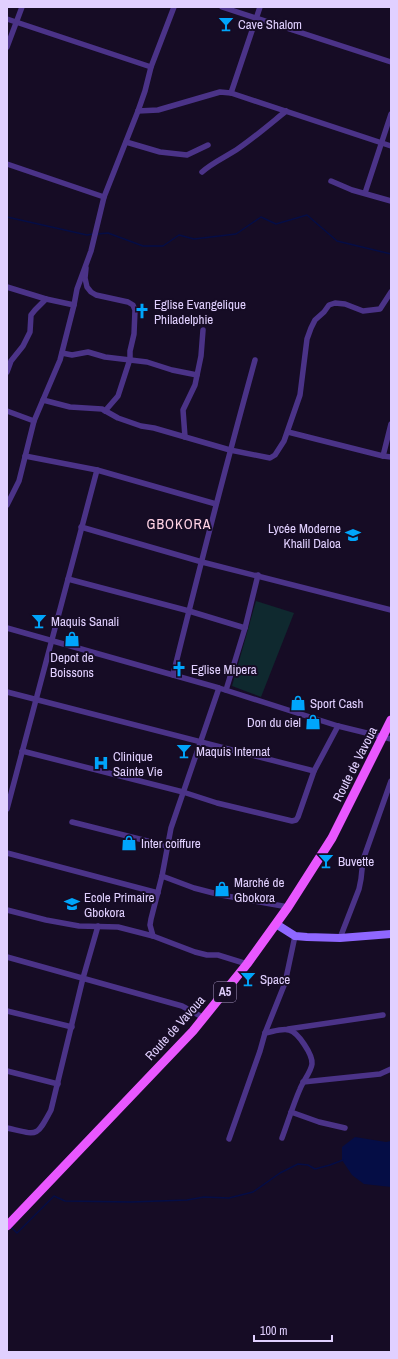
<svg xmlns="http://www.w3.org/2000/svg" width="398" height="1359" font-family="'Archivo Narrow',sans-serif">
	<rect width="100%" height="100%" fill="#160c25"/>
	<polygon fill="#0f292f" points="256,601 294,613 261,697 232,686"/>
	<polygon fill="#050d45" points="355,1137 386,1142 391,1141 391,1187 364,1184 352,1175 342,1160 342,1147"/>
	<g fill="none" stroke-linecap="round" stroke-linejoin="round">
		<g stroke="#050d45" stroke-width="1.5">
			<polyline points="7,217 87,235 93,234"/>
			<polyline points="97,234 108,233 143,246 163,246 179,235 194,239 236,234 261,217 276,224 307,215 337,241 391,254"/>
			<polyline points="10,1226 17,1233 54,1196 65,1201 131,1202 187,1200 204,1197 229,1198 253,1192 280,1173 298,1164 308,1165 315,1169 330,1165 343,1160"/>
		</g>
		<g stroke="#4b3388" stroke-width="5.5">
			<polyline points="222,7 391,62"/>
			<polyline points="7,19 151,67"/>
			<polyline points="7,47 22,7"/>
			<polyline points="231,93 260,7"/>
			<polyline points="138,111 158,110 220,92 231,93 391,146"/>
			<polyline points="126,142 160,152 187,155 208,145"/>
			<polyline points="7,164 104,197"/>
			<path d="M202 172C213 162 226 157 239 148 255 137 270 124 286 111"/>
			<polyline points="331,181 352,190 391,201"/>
			<polyline points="365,193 391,114"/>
			<polyline points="86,268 85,278 87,287 91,292 96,295 128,302 133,305 135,310 134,334 130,351 130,359 118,396 105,411"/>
			<polyline points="7,287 46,299 74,305"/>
			<polyline points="62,353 72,355 88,352 105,357 147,362 172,370 197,375"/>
			<polyline points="7,372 11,361 23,346 30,332 31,315 35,310 46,299"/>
			<polyline points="43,400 70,407 102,409 118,418 141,426 154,428 230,450 270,458 275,455 284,441 300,395 307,339 311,328 315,320 324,312 329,305 335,303 345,304 363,311 380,309 391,292"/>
			<polyline points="7,411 34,421"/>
			<polyline points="391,424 383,456 391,457"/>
			<polyline points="288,432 383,456"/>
			<polyline points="185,437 183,410 195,385 201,356 203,330"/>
			<polyline points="25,456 97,470 216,504"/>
			<polyline points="7,505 19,481 34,421 60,360 74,305 77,289 91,251 104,197 138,111 145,91 151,67 174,7"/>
			<polyline points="81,527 202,562 391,610"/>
			<polyline points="68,579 189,611 245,628"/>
			<polyline points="7,628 219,688 338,726 391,739"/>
			<path d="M173 675C199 570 226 465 255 360"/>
			<polyline points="226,690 245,628 258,575"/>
			<polyline points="7,692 314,771 338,726"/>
			<polyline points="22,751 183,792 217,803 292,821 296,820 298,817 314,771"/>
			<polyline points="7,809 97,470"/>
			<polyline points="72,822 167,846"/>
			<polyline points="7,853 158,893"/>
			<polyline points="162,876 194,888 221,895 288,907"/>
			<polyline points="7,910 46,920 79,926 118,927 153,936 195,952 207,955 218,955 247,964"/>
			<polyline points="153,936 150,925 151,919 162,876 171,828 219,688"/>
			<polyline points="340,938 359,889 361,879 363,860 391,781"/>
			<polyline points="7,957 182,1006 204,1018"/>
			<polyline points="7,1011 72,1027"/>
			<polyline points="288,1029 383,1015"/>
			<path d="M265 1033C272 1032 282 1028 289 1030 298 1032 313 1055 312 1064 311 1072 303 1081 300 1089 293 1105 288 1122 282 1138"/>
			<polyline points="7,1071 58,1084"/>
			<polyline points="303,1082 380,1074 391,1069"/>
			<polyline points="291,1112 319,1122 345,1128"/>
			<path d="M7 1128C38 1135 36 1138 51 1110L83 978 98 926"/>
			<polyline points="229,1139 260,1051 265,1033 285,983 295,936"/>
		</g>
		<polyline stroke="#8f67ff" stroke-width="8" points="276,924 295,936 307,937 340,938 391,934"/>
		<polyline stroke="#e957ff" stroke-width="9" points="7,1226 193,1031 247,964 288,907 332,838 391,720"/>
	</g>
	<defs>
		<symbol id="bar-bare" viewBox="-9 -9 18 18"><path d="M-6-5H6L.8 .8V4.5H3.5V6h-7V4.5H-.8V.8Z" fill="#00a5fb" stroke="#160c25" stroke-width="2.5" paint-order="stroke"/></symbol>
		<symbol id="church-bare" viewBox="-9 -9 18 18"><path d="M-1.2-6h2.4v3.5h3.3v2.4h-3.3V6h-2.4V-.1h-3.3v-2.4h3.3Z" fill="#00a5fb" stroke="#160c25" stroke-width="2.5" paint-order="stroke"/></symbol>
		<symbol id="school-bare" viewBox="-9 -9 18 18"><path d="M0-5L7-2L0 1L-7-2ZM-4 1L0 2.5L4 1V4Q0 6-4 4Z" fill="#00a5fb" stroke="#160c25" stroke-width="2.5" paint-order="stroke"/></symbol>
		<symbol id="shop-bare" viewBox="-9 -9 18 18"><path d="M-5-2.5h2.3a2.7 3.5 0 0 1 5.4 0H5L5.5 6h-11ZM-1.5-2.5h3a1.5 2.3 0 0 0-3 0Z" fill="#00a5fb" stroke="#160c25" stroke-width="2.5" paint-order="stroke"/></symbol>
		<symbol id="hospital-bare" viewBox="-9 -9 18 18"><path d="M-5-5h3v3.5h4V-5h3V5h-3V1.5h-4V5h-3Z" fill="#00a5fb" stroke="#160c25" stroke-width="2.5" paint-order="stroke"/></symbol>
	</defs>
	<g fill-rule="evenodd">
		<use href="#bar-bare" x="215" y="13" width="22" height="22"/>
		<use href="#church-bare" x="131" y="300" width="22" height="22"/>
		<use href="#school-bare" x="342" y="524" width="22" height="22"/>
		<use href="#bar-bare" x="28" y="610" width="22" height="22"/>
		<use href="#shop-bare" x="61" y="628" width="22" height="22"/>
		<use href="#church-bare" x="168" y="658" width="22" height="22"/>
		<use href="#shop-bare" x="287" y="692" width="22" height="22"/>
		<use href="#shop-bare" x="302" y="711" width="22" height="22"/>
		<use href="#bar-bare" x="173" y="740" width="22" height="22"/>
		<use href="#hospital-bare" x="90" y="752" width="22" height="22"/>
		<use href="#shop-bare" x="118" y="832" width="22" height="22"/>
		<use href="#bar-bare" x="315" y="850" width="22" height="22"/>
		<use href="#shop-bare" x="211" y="878" width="22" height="22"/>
		<use href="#school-bare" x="61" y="893" width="22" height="22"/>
		<use href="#bar-bare" x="237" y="968" width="22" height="22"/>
	</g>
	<g text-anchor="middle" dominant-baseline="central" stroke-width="4" stroke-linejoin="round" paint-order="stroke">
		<rect fill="#160c25" stroke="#a495be" stroke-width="1" x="214" y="982" width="22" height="20" rx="3"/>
		<g font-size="12" font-weight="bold" fill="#e1d0ff">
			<text x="225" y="992">A5</text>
		</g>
		<g font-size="13" fill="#e1d0ff" stroke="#160c25" text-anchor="start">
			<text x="238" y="24">Cave Shalom</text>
			<text x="154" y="304">Eglise Evangelique<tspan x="154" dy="15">Philadelphie</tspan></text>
			<text x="341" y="528" text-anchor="end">Lycée Moderne<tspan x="341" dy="15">Khalil Daloa</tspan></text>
			<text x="51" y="621">Maquis Sanali</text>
			<text x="72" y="657" text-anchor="middle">Depot de<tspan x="72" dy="15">Boissons</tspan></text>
			<text x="191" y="669">Eglise Mipera</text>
			<text x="310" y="703">Sport Cash</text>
			<text x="301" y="722" text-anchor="end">Don du ciel</text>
			<text x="196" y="751">Maquis Internat</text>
			<text x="113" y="756">Clinique<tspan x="113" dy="15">Sainte Vie</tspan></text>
			<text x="141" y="843">Inter coiffure</text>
			<text x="338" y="861">Buvette</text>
			<text x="234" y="882">Marché de<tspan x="234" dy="15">Gbokora</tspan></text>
			<text x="84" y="897">Ecole Primaire<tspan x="84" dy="15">Gbokora</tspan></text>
			<text x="260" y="979">Space</text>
		</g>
		<g font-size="13" fill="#e1d0ff" stroke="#160c25">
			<text transform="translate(355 764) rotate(-63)">Route de Vavoua</text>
			<text transform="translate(175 1028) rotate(-48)">Route de Vavoua</text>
		</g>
		<g font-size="14" letter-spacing="1" fill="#ffd2e4" stroke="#160c25">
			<text x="179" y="524">GBOKORA</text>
		</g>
	</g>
	<rect width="398" height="1359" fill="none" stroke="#e1d0ff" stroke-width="16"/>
	<path d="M254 1335v6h78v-6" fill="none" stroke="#e1d0ff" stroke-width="2"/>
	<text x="260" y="1335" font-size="12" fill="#e1d0ff" stroke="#160c25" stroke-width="3" paint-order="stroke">100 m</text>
</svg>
